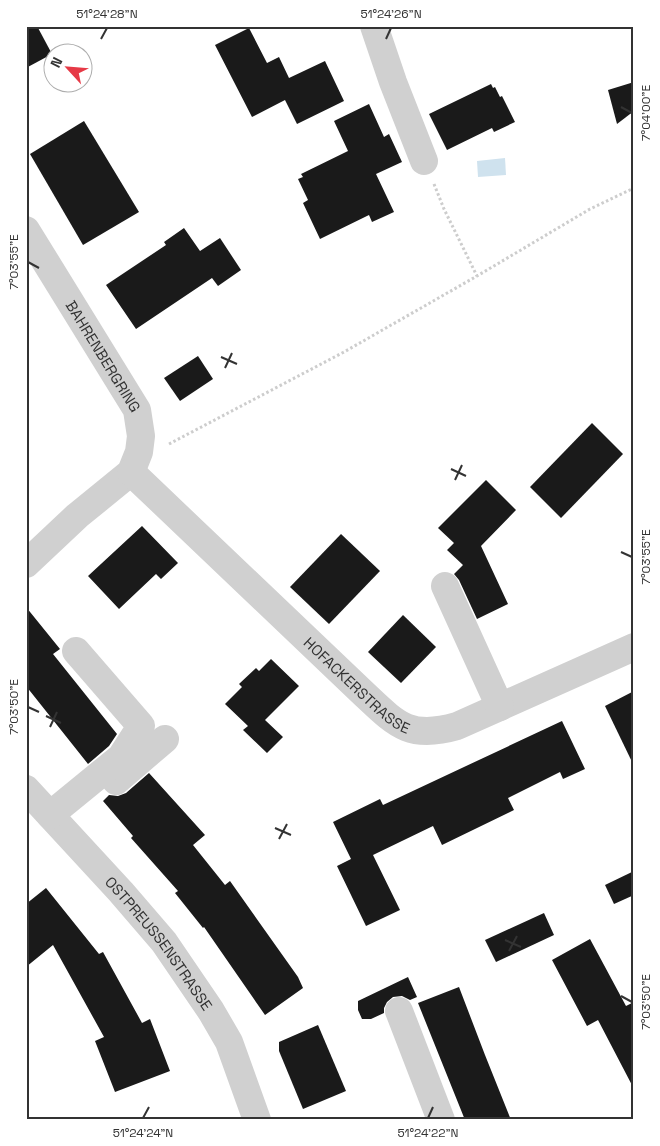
<svg xmlns="http://www.w3.org/2000/svg" width="660" height="1146" font-family="'Space Grotesk',sans-serif">
	<rect width="100%" height="100%" fill="#fff"/>
	<polygon fill="#cfe2ee" points="505,158 506,175 478,177 477,161"/>
	<g fill="#1a1a1a">
		<polygon points="26,26 37,26 52,54 26,68"/>
		<polygon points="249,28 267,63 279,57 289,78 325,61 344,101 297,124 285,100 252,117 215,45"/>
		<polygon points="634,82 634,111 617,124 608,90"/>
		<polygon points="491,84 493,88 495,87 500,97 502,96 515,122 494,132 492,128 447,150 429,114"/>
		<polygon points="369,104 384,137 389,134 402,162 376,174 394,212 372,222 369,215 320,239 303,203 308,200 298,179 303,177 301,174 348,151 334,121"/>
		<polygon points="84,121 139,212 83,245 30,154"/>
		<polygon points="184,228 200,251 220,238 241,270 218,286 212,278 136,329 106,285 166,245 164,242"/>
		<polygon points="198,356 213,379 180,401 164,378"/>
		<polygon points="592,423 623,454 561,518 530,487"/>
		<polygon points="486,480 516,510 481,546 508,604 477,619 459,580 454,574 463,565 447,550 454,543 438,528"/>
		<polygon points="142,526 178,563 161,579 156,574 119,609 88,576"/>
		<polygon points="341,534 380,571 329,624 290,587"/>
		<polygon points="26,607 60,649 53,654 117,734 109,746 88,764 26,686"/>
		<polygon points="403,615 436,647 401,683 368,652"/>
		<polygon points="271,659 299,686 265,720 283,737 267,753 243,730 248,726 225,704 242,687 239,684 256,668 259,671"/>
		<polygon points="634,691 634,766 605,706"/>
		<polygon points="562,721 585,769 563,779 560,772 508,798 514,810 442,845 433,826 373,855 400,910 366,926 337,866 351,859 333,822 380,799 383,805"/>
		<polygon points="149,773 205,835 193,845 225,885 230,881 298,977 303,988 265,1015 204,927 203,928 175,893 178,891 131,838 133,836 103,801 109,795 118,796 126,793"/>
		<polygon points="634,871 634,895 614,904 605,885"/>
		<polygon points="46,888 99,954 103,952 142,1023 150,1019 170,1071 115,1092 95,1041 104,1037 53,945 26,967 26,904"/>
		<polygon points="544,913 554,935 496,962 485,940"/>
		<polygon points="590,939 626,1006 634,1002 634,1089 598,1020 587,1026 552,960"/>
		<polygon points="408,977 417,997 410,1000 402,996 393,997 387,1002 384,1008 384,1013 371,1019 362,1019 358,1010 358,1001"/>
		<polygon points="459,987 485,1055 511,1120 465,1120 418,1003"/>
		<polygon points="318,1025 346,1091 303,1109 279,1051 279,1042"/>
	</g>
	<g fill="none" stroke-linecap="round" stroke-linejoin="round">
		<g stroke="#cdcdcd" stroke-width="3" stroke-dasharray="2.5 2.5" stroke-linecap="butt">
			<polyline points="434,184 444,209 477,276"/>
			<polyline points="169,444 344,352 477,276 590,209 634,188"/>
		</g>
		<g stroke="#d0d0d0" stroke-width="28">
			<polyline points="374,26 393,82 424,161"/>
			<path id="s1" d="M26 230 137 410 141 436 139 452 131 472 77 516 26 564"/>
			<path id="s2" d="M131 472 363 693C396 724 409 740 457 726L634 647"/>
			<polyline points="445,586 500,707"/>
			<polyline points="116,781 165,739"/>
			<path id="s3" d="M26 789 121 892 164 942 211 1011 229 1042 257 1120"/>
			<polyline points="50,815 121,757 141,726 76,651"/>
			<polyline points="399,1011 441,1120"/>
		</g>
	</g>
	<path fill="none" stroke="#333" stroke-width="2" d="M101 39 107 28M386 39 391 28M621 107 632 113M28 262 39 268M221 357 237 364M225 368 232 353M451 469 466 476M455 480 462 465M621 552 632 557M28 707 39 712M46 716 61 723M50 727 57 712M275 828 291 835M279 839 287 824M505 940 521 947M509 951 517 936M621 996 632 1002M143 1118 149 1107M428 1118 433 1107"/>
	<g text-anchor="middle" dominant-baseline="central" stroke-width="5" stroke-linejoin="round" paint-order="stroke">
		<g font-size="15" fill="#333" stroke="#fff">
			<text stroke="none"><textPath href="#s1" startOffset="148">BAHRENBERGRING</textPath></text>
			<text stroke="none"><textPath href="#s2" startOffset="311">HOFACKERSTRASSE</textPath></text>
			<text stroke="none"><textPath href="#s3" startOffset="204">OSTPREUSSENSTRASSE</textPath></text>
		</g>
	</g>
	<rect width="660" height="1146" fill="none" stroke="#ffffff" stroke-width="55"/>
	<g transform="translate(68 68) rotate(296)"><circle r="24" fill="#ffffff" stroke="#adadad"/>
	<path d="M0-4L9 19L0 12L-9 19Z" fill="#e63946"/>
	<text y="-8" font-size="14" font-weight="bold" text-anchor="middle" fill="#333333">N</text>
	</g>
	<rect x="28" y="28" width="604" height="1090" fill="none" stroke="#333" stroke-width="2"/>
	<g font-size="12" text-anchor="middle" fill="#333">
		<text x="107" y="18">51°24'28"N</text>
		<text x="391" y="18">51°24'26"N</text>
		<text transform="translate(646 113) rotate(-90)" y="4">7°04'00"E</text>
		<text transform="translate(14 262) rotate(-90)" y="4">7°03'55"E</text>
		<text transform="translate(646 557) rotate(-90)" y="4">7°03'55"E</text>
		<text transform="translate(14 707) rotate(-90)" y="4">7°03'50"E</text>
		<text transform="translate(646 1002) rotate(-90)" y="4">7°03'50"E</text>
		<text x="143" y="1137">51°24'24"N</text>
		<text x="428" y="1137">51°24'22"N</text>
	</g>
</svg>
